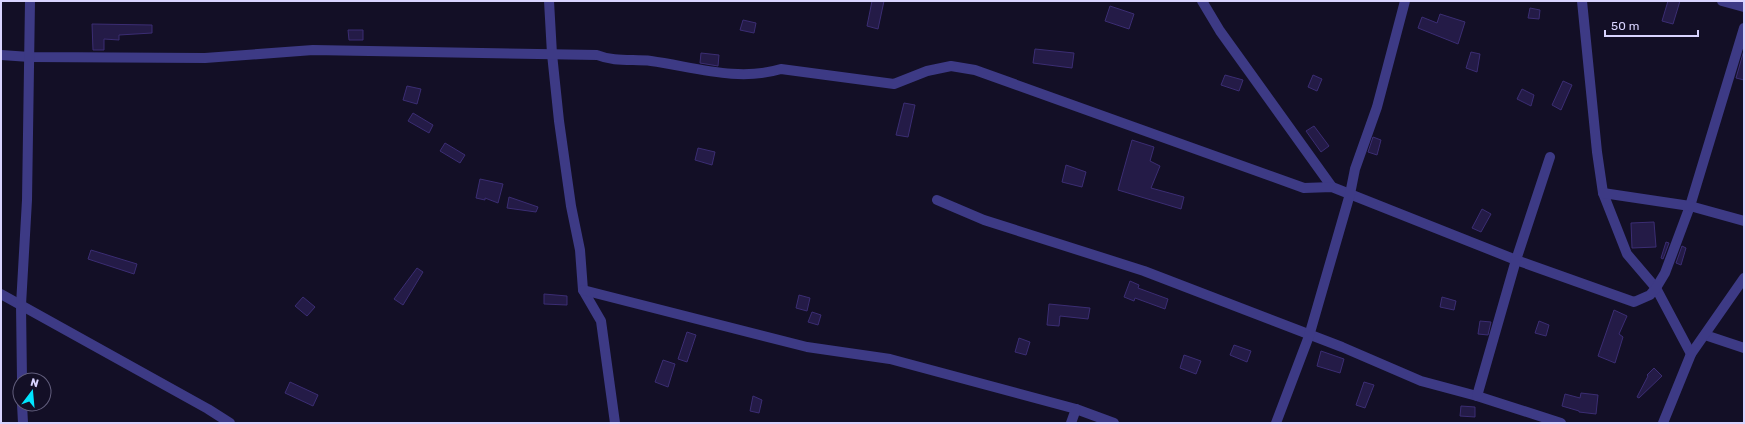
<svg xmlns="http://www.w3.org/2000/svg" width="1745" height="424" font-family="Rubik,sans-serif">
	<rect width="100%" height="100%" fill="#130f26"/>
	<g fill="#241b47" stroke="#3b2d73">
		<polygon points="872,1 884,1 878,29 867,26"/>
		<polygon points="1668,1 1680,1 1673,24 1662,21"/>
		<polygon points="1110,6 1134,14 1129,29 1105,21"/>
		<polygon points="1530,8 1540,10 1539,19 1528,18"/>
		<polygon points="1440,14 1465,22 1458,44 1418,28 1422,17 1437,23"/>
		<polygon points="743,20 756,23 754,33 740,30"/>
		<polygon points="92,24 152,25 152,33 119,35 119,40 104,39 104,50 93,50"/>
		<polygon points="348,30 363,30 363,40 349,40"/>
		<polygon points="1035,49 1074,53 1072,68 1033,63"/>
		<polygon points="1744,50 1744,80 1736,78"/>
		<polygon points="1471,52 1480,54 1477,72 1466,68"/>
		<polygon points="701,53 719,55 718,66 700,63"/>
		<polygon points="1225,75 1243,80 1239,91 1221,85"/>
		<polygon points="1313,75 1322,79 1317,91 1308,87"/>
		<polygon points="1563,81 1572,85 1561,110 1552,105"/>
		<polygon points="407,86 421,89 417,104 403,100"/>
		<polygon points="1522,89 1534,95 1531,106 1517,99"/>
		<polygon points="904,103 915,105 908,137 896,135"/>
		<polygon points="413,113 433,125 429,133 408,121"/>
		<polygon points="1314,126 1329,146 1321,152 1306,131"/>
		<polygon points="1373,137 1381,140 1377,155 1368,152"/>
		<polygon points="1132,140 1154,147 1150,161 1160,166 1151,188 1184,197 1181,209 1118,190"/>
		<polygon points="445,143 465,155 460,163 440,151"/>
		<polygon points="698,148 715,152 712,165 695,160"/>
		<polygon points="1066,165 1086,172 1082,187 1062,182"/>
		<polygon points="480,179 503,184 498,203 485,198 485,200 476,198"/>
		<polygon points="509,197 538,207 536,212 507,208"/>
		<polygon points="1482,209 1491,214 1481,232 1472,228"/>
		<polygon points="1654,222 1656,247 1632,248 1631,223"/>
		<polygon points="1666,242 1669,243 1663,259 1661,258"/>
		<polygon points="1682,246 1686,248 1681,265 1676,263"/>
		<polygon points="91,250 137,264 134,274 88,259"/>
		<polygon points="417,268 423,272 403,305 394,299"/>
		<polygon points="1130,281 1139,285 1138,288 1168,299 1165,309 1135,298 1134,301 1124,297"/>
		<polygon points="544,294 567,296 567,305 544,304"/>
		<polygon points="799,295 810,298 807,311 796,308"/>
		<polygon points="303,297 315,307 307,316 295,306"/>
		<polygon points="1442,297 1456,301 1454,310 1440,307"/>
		<polygon points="1049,304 1090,308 1088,319 1060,316 1059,326 1047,325"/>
		<polygon points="1614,310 1627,316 1619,334 1623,337 1615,363 1598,356"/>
		<polygon points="812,312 821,315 818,325 808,322"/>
		<polygon points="1480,321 1491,322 1488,335 1478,334"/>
		<polygon points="1539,321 1549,325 1546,336 1535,333"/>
		<polygon points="687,332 696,335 687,362 678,359"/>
		<polygon points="1019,338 1030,342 1026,355 1015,352"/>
		<polygon points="1234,345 1251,351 1247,362 1230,355"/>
		<polygon points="1321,351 1344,359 1340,373 1317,366"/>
		<polygon points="1184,355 1201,361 1196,374 1180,368"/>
		<polygon points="663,360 675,364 668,387 655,382"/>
		<polygon points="1654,368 1662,376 1639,398 1637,397 1648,376 1647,375"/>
		<polygon points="290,382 318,395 313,406 285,393"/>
		<polygon points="1364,382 1374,385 1365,408 1356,405"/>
		<polygon points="1581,393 1598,395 1596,414 1579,412 1579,411 1562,406 1565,394 1580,398"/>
		<polygon points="753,396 762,400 759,413 750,411"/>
		<polygon points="1461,406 1475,407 1475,417 1460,416"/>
	</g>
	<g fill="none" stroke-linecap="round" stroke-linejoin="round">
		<g stroke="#3d3a85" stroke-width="10">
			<polyline points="549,1 552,54 559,121 571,206 580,250 583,290 601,321 615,423"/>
			<polyline points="1202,1 1220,31 1332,187"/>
			<polyline points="1582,1 1597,152 1603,193 1627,254 1656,288 1691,354"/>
			<polyline points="1722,1 1744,7"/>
			<path d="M1 55 30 57 205 58 313 50 597 55C614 62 633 59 651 61 694 67 738 82 781 69L894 84 927 71 951 66 975 70 1304 188 1332 187 1516 260 1634 302 1650 295 1656 288 1665 273 1690 206 1744 28"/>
			<polyline points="1603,193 1690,206 1744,221"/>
			<polyline points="937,200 984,220 1144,271 1342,347 1421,381 1477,396 1561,423"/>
			<polyline points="583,290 807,347 890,359 1076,409 1114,423"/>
			<polyline points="1,294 208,409 230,423"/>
			<polyline points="1705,335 1744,348"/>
			<polyline points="22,380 21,305 27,200 30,1"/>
			<polyline points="1477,396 1516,260 1550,157"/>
			<polyline points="22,404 23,423"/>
			<polyline points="1071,423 1076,409"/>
			<polyline points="1276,423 1309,336 1350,194 1355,169 1377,107 1405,1"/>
			<polyline points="1663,423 1691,354 1744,278"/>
		</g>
	</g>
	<rect width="1745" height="424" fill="none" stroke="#d9d4ff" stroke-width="4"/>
	<g transform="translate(32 392) rotate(16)"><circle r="19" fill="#130f26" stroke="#625e7d"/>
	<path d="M0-3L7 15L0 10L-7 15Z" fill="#00e5ff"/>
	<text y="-6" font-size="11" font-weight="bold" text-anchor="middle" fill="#d9d4ff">N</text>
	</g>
	<path d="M1605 30v6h93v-6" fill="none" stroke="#d9d4ff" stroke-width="2"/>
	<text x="1611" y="30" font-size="12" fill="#d9d4ff" stroke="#130f26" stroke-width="3" paint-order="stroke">50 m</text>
</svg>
